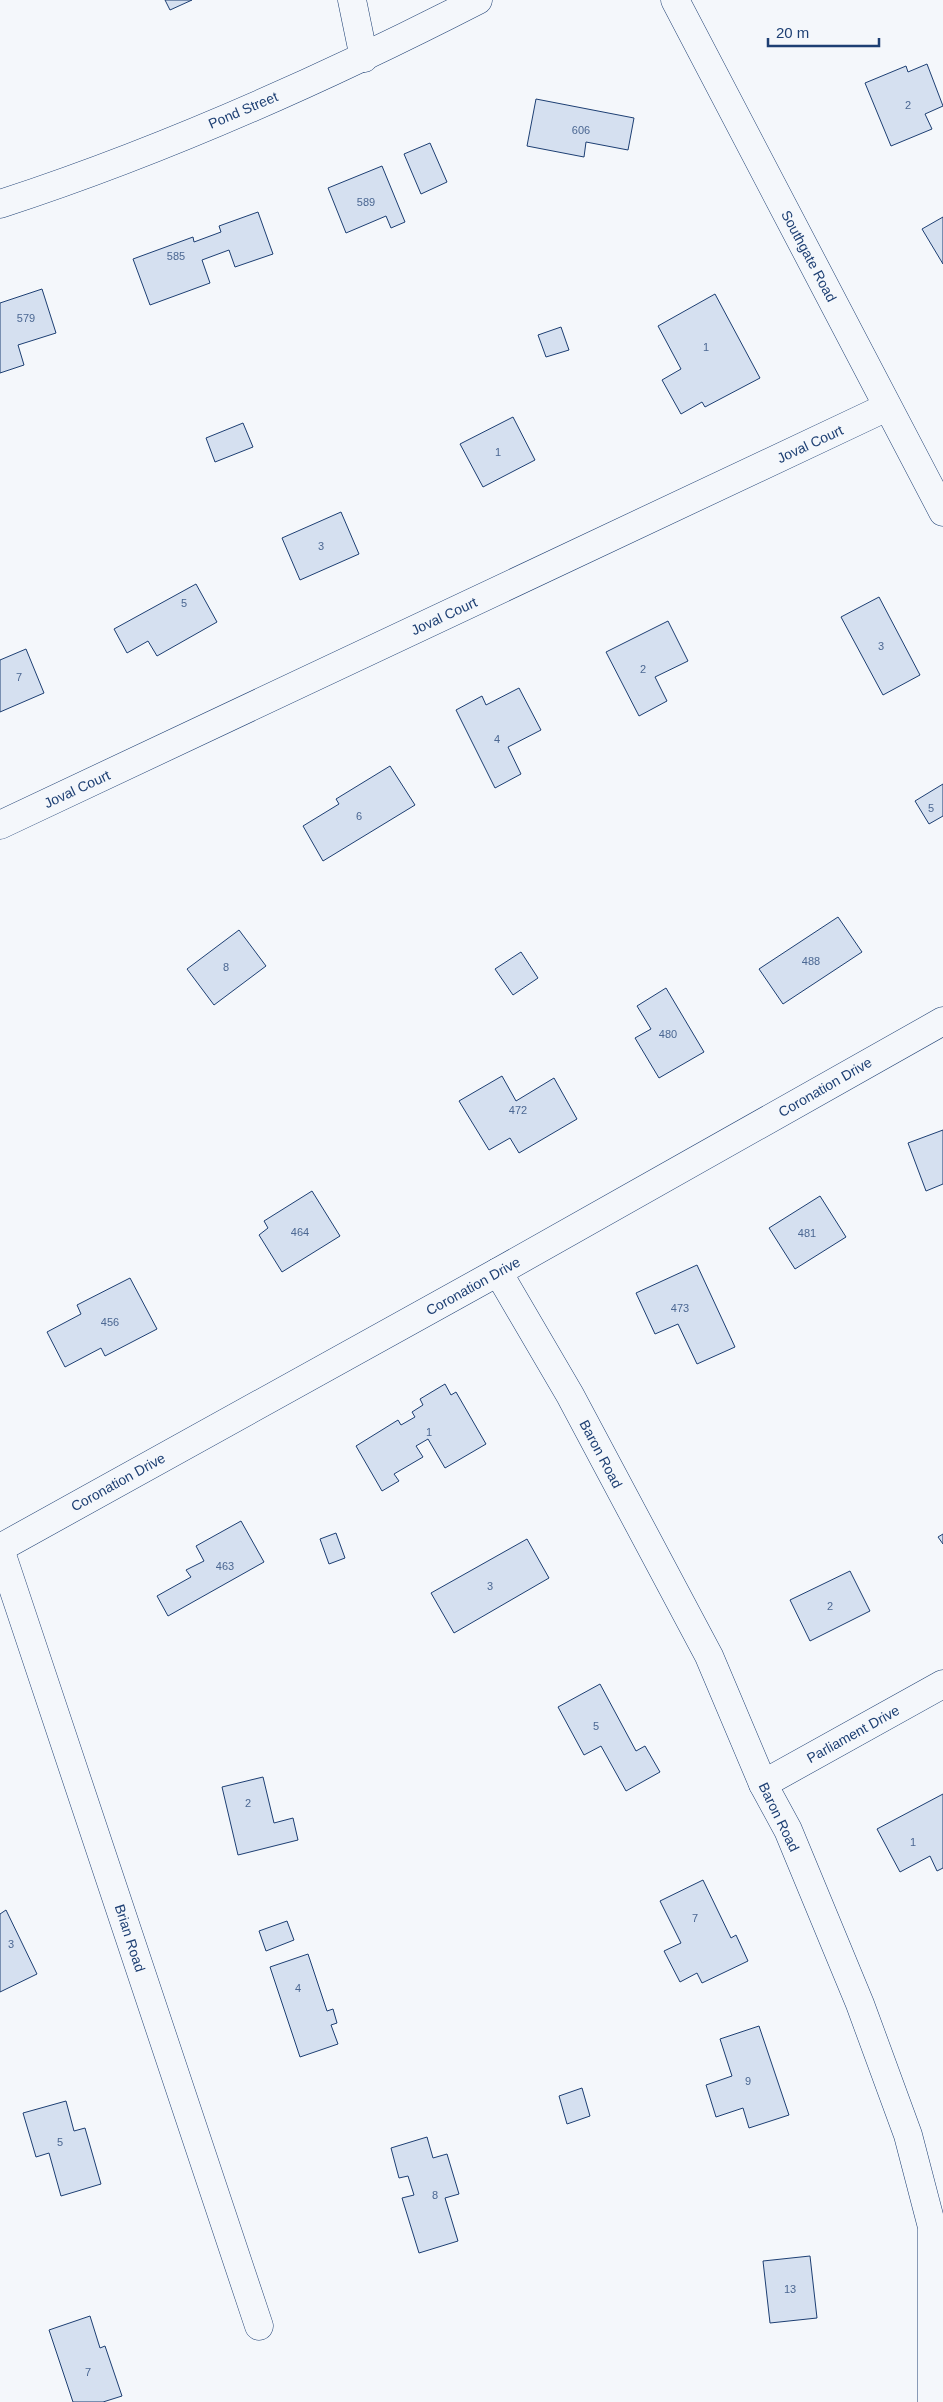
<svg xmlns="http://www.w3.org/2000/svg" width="943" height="2402" font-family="Arial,sans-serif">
	<rect width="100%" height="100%" fill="#f4f7fb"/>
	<g fill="#d5e0f0" stroke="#1d3f73">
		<polygon points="165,0 192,0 170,10"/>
		<polygon points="927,64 943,106 925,114 932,129 891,146 865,83 906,66 908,72"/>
		<polygon points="536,99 634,118 628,150 586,142 584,157 527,146"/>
		<polygon points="430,143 447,182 421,194 404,154"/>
		<polygon points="382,166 405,222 391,228 386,216 346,233 328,188"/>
		<polygon points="258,212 273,254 235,267 229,250 202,260 210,283 150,305 133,259 193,237 194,242 221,232 219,226"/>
		<polygon points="943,217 943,264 922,229"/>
		<polygon points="42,289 56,333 18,345 24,365 0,373 0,303"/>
		<polygon points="715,294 760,378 705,407 702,402 681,414 662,380 681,369 658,326"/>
		<polygon points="561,327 569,350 546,357 538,335"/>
		<polygon points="513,417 535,460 483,487 460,444"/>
		<polygon points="243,423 253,447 215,462 206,438"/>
		<polygon points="341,512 359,554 300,580 282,538"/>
		<polygon points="196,584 217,622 157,656 148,641 127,653 114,629"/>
		<polygon points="879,597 920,675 883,695 841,617"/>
		<polygon points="668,621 688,661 655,677 667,701 639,716 606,652"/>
		<polygon points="26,649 44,693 0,712 0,660"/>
		<polygon points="519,688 541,730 508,747 521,774 495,788 456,710 482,696 486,705"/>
		<polygon points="390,766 415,805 323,861 303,826 339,804 336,799"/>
		<polygon points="943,784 943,816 929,824 915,801"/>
		<polygon points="838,917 862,952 783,1004 759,969"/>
		<polygon points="239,930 266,966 214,1005 187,969"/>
		<polygon points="521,952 538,978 513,995 495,969"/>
		<polygon points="666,988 704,1052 659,1078 635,1038 651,1029 637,1006"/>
		<polygon points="502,1076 516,1101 554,1078 577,1119 519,1153 510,1138 489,1150 459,1101"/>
		<polygon points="943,1130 943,1184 926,1191 908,1143"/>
		<polygon points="312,1191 340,1236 282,1272 259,1235 268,1228 264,1221"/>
		<polygon points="820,1196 846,1237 795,1269 769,1228"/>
		<polygon points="697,1265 735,1347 697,1364 678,1324 655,1334 636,1293"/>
		<polygon points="130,1278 157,1329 105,1356 101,1348 65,1367 47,1332 81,1314 77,1305"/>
		<polygon points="445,1384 451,1395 456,1392 486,1444 445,1468 428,1439 416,1446 423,1457 394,1474 399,1481 382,1491 356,1446 398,1420 401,1425 415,1417 412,1412 423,1405 420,1399"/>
		<polygon points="241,1521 264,1562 168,1616 157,1596 191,1577 186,1570 204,1561 196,1546"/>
		<polygon points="336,1533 345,1558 329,1564 320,1539"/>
		<polygon points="943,1534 943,1544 938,1537"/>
		<polygon points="527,1539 549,1578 454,1633 431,1593"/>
		<polygon points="850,1571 870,1611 810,1641 790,1600"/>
		<polygon points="600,1684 636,1751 645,1746 660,1772 626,1791 601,1746 584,1755 558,1707"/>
		<polygon points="263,1777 274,1823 293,1818 298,1840 238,1855 222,1787"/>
		<polygon points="943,1794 943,1868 937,1871 930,1856 900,1872 877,1829"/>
		<polygon points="703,1880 731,1938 736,1935 748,1961 702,1983 697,1973 680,1982 664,1951 681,1943 660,1901"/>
		<polygon points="6,1910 37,1974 0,1992 0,1914"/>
		<polygon points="287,1921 294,1940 266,1951 259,1931"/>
		<polygon points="308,1954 327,2011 333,2009 337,2023 331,2025 338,2044 300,2057 270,1967"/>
		<polygon points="759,2026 789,2115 749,2128 743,2108 716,2117 706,2085 732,2076 720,2039"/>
		<polygon points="582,2088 590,2116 567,2124 559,2096"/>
		<polygon points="66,2101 74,2131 85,2128 101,2184 61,2196 49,2153 36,2157 23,2113"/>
		<polygon points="427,2137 433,2158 447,2154 459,2194 445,2198 458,2241 419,2253 402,2198 414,2195 408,2176 399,2178 391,2148"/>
		<polygon points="810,2256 817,2318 770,2323 763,2261"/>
		<polygon points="90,2316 100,2348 105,2346 122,2396 103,2402 73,2402 49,2330"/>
	</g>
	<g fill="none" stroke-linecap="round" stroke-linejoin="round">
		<defs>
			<g id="street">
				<polyline points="352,0 364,58"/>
				<polyline points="675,0 943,512"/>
				<polyline points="0,825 887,407"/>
				<polyline points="498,1272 570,1395 709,1656 763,1784 788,1830 860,2004 908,2135 932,2227 932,2402"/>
				<polyline points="0,1548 498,1272 943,1021"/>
				<polyline points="0,1549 259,2326"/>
				<polyline points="763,1784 943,1684"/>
			</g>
			<path id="secondary" d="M0 204C163 151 326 78 478 0"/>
		</defs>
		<use href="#street" stroke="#1d3f73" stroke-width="29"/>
		<use href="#secondary" stroke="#1d3f73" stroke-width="29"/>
		<use href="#street" stroke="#f4f7fb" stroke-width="28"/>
		<use href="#secondary" stroke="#f4f7fb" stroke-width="28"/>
	</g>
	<g text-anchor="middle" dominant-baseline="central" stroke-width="4" stroke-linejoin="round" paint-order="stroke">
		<g font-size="11" fill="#4b6792">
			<text x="908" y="105">2</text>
			<text x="581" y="130">606</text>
			<text x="366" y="202">589</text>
			<text x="176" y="256">585</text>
			<text x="26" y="318">579</text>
			<text x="706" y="347">1</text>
			<text x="498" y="452">1</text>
			<text x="321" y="546">3</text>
			<text x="184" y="603">5</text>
			<text x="881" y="646">3</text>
			<text x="643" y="669">2</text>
			<text x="19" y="677">7</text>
			<text x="497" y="739">4</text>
			<text x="931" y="808">5</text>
			<text x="359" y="816">6</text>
			<text x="811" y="961">488</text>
			<text x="226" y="967">8</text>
			<text x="668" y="1034">480</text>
			<text x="518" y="1110">472</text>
			<text x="300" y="1232">464</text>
			<text x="807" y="1233">481</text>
			<text x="680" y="1308">473</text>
			<text x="110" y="1322">456</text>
			<text x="429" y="1432">1</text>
			<text x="225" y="1566">463</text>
			<text x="490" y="1586">3</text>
			<text x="830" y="1606">2</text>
			<text x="596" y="1726">5</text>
			<text x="248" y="1803">2</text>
			<text x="913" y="1842">1</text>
			<text x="695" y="1918">7</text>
			<text x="11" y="1944">3</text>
			<text x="298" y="1988">4</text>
			<text x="748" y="2081">9</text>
			<text x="60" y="2142">5</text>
			<text x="435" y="2195">8</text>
			<text x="790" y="2289">13</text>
			<text x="88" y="2372">7</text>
		</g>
		<g font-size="14" fill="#1d3f73" stroke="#f4f7fb">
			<text transform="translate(243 110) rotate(-23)">Pond Street</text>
			<text transform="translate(809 256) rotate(62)">Southgate Road</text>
			<text transform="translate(810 444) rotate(-25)">Joval Court</text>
			<text transform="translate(444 616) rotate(-25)">Joval Court</text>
			<text transform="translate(77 789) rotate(-25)">Joval Court</text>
			<text transform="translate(825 1087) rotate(-30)">Coronation Drive</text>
			<text transform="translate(473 1286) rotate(-29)">Coronation Drive</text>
			<text transform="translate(601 1454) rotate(62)">Baron Road</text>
			<text transform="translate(118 1482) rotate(-29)">Coronation Drive</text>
			<text transform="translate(853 1734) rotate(-29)">Parliament Drive</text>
			<text transform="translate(779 1817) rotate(64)">Baron Road</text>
			<text transform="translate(130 1938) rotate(72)">Brian Road</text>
		</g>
	</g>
	<path d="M768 38v8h111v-8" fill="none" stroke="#1d3f73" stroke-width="2.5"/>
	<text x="776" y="38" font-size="15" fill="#1d3f73" stroke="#f4f7fb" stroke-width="4" paint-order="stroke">20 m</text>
</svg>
